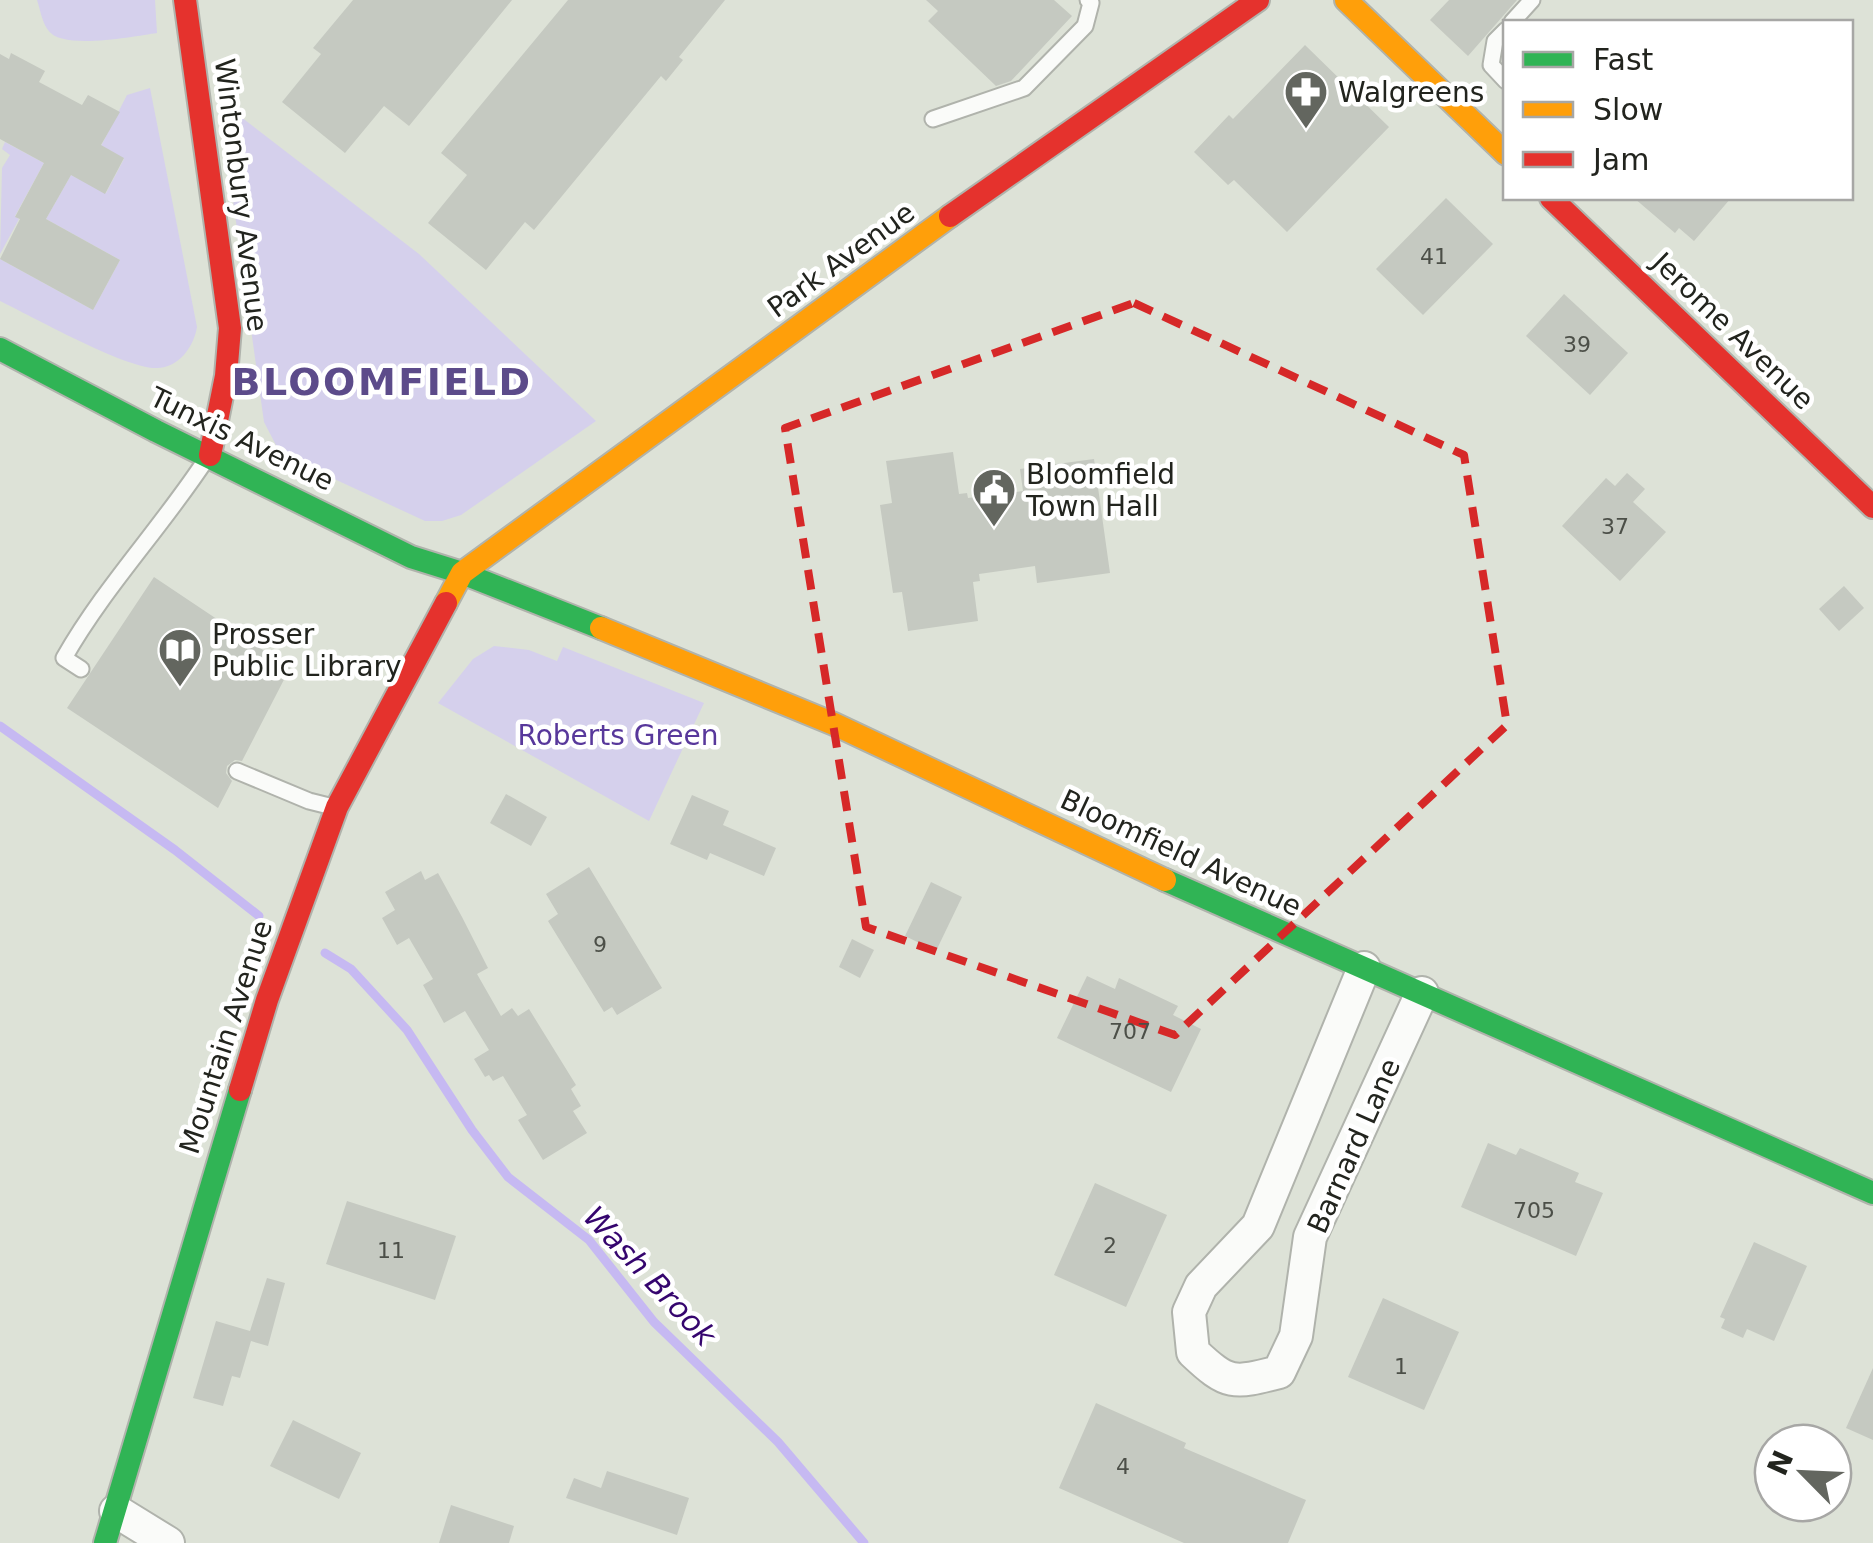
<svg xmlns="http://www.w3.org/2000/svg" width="1873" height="1543" font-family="'DejaVu Sans',sans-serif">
	<rect width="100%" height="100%" fill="#dde2d7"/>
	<g fill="#d5d0ec">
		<path d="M37 0H155L157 33C136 36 61 51 48 30 42 22 40 9 37 0Z"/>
		<path d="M150 88 197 327C194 346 179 368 157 368 128 370 31 316 0 301V259L93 310 120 260 46 219 71 175 106 193 124 159 101 146 127 95Z"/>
		<polygon points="219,100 419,254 596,421 461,515 442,521 425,521 289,458 278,449 264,422"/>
		<polygon points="5,142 44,163 15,216 19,219 0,254 2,168 10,155 2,149"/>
		<polygon points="494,646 529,650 557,661 563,647 704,703 649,821 438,703 473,659"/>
	</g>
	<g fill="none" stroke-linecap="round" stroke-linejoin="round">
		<g stroke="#c6b9f2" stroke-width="9">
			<polyline points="0,726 175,850 259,916"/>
			<polyline points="325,953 351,969 407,1030 472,1130 508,1177 589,1240 654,1322 778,1442 864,1543"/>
		</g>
	</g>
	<g fill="#c5c9c1">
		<polygon points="353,0 512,0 409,126 384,106 345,153 282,102 321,54 313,48"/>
		<polygon points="568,0 725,0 679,57 683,60 666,81 661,76 534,230 525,222 486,270 428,223 467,175 441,153"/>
		<polygon points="926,0 1054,0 1072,16 1011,81 996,86 928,21 938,11"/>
		<polygon points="1449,0 1517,0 1468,56 1430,20"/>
		<polygon points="1305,45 1389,127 1287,232 1234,180 1228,185 1194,152 1229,115 1233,119"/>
		<polygon points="11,53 45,71 39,82 82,105 88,95 120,112 101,145 124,158 105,194 71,175 46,219 120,260 93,310 0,259 20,219 15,217 44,163 0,139 0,54 9,59"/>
		<polygon points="1446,198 1493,244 1423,315 1376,269"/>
		<polygon points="1634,198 1731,198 1694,241 1679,228 1675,233"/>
		<polygon points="1564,294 1628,353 1590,395 1526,336"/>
		<polygon points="953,452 959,494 967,493 968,498 1023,491 1020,469 1094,459 1110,573 1037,583 1035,566 979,574 980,581 973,582 978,621 908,631 902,592 893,593 880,505 892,503 886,461"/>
		<polygon points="1627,473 1645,489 1633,502 1666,532 1620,581 1562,526 1606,478 1615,486"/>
		<polygon points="154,577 290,668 242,761 235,760 227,766 226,773 232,781 218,808 67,708"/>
		<polygon points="1844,586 1864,608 1839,631 1819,609"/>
		<polygon points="506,794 547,817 531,846 490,823"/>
		<polygon points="692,795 729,811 723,825 776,848 764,876 710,853 707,860 670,844"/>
		<polygon points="589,867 662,988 617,1015 612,1007 604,1012 548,921 558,914 546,894"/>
		<polygon points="421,871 425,880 438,873 462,917 488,968 477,974 501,1016 512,1008 518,1016 529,1009 576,1085 571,1089 581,1106 573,1111 587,1133 543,1160 518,1120 527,1115 503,1076 493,1081 489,1075 485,1077 474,1059 489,1050 465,1011 444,1023 423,985 433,979 409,938 397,945 382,918 395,910 385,892"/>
		<polygon points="931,882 962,897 936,951 905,936"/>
		<polygon points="852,939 874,950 860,978 839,967"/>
		<polygon points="1087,976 1115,989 1119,978 1178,1006 1173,1015 1201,1029 1171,1092 1057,1038"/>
		<polygon points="1488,1143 1516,1155 1520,1148 1579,1173 1575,1182 1603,1193 1576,1256 1461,1207"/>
		<polygon points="1095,1183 1167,1215 1126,1307 1054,1275"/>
		<polygon points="347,1201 456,1236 435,1300 326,1264"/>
		<polygon points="1754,1242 1807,1266 1774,1341 1747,1329 1743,1338 1721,1328 1725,1319 1720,1317"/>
		<polygon points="267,1278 285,1283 268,1346 251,1341 240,1378 232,1376 223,1406 193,1398 216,1321 250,1331"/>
		<polygon points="1383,1298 1459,1332 1424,1410 1348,1377"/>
		<polygon points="1873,1368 1873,1440 1846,1428"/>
		<polygon points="1096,1403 1186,1443 1184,1448 1306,1500 1288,1543 1184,1543 1059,1488"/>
		<polygon points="293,1420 361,1453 339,1499 270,1466"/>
		<polygon points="607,1471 689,1498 677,1535 566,1498 574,1478 601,1488"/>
		<polygon points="451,1505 514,1526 509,1543 439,1543"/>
	</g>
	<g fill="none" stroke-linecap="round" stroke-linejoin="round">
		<defs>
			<g id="lane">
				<polyline points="1512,22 1532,0"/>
				<polyline points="1506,30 1495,41 1491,65 1506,81"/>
				<polyline points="933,119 1024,88 1085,26 1091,3 1088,0"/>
				<path d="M81 669 64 658C105 586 162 527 207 458"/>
				<polyline points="237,771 309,801 333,807"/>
			</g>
			<g id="street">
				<path d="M1364 968 1258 1226 1201 1286 1189 1312 1193 1352C1228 1385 1233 1384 1279 1372L1296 1336 1310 1237 1422 993"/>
				<polyline points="116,1511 168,1543"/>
			</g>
			<g id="fast">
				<polyline points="0,349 156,431 411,557 462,573 601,628"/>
				<polyline points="1165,880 1873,1193"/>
				<polyline points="105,1543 240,1090"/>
			</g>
			<g id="slow">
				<polyline points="1346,0 1506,154"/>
				<polyline points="446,603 462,573 950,216"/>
				<polyline points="601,628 834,724 1165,880"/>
			</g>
			<g id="jam">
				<polyline points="185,0 230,328 226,376 210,455"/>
				<polyline points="1551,198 1873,507"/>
				<polyline points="950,216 1258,0"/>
				<polyline points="240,1090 267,1000 337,807 446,603"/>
			</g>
		</defs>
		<use href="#lane" stroke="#b0b3ac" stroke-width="19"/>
		<use href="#street" stroke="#b0b3ac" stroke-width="36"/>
		<use href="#fast" stroke="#b0b3ac" stroke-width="26"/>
		<use href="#slow" stroke="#b0b3ac" stroke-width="26"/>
		<use href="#jam" stroke="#b0b3ac" stroke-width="26"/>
		<use href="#lane" stroke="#fafbf9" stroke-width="15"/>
		<use href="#street" stroke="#fafbf9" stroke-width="32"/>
		<use href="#fast" stroke="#30b455" stroke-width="22"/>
		<use href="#slow" stroke="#ff9f0a" stroke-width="22"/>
		<use href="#jam" stroke="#e5322d" stroke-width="22"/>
	</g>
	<path fill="none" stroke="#d62828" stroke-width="8" stroke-dasharray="20 12" stroke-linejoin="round" d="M1134 303 1464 455 1507 725 1175 1035 866 927 785 428Z"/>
	<defs>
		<symbol id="pharmacy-pin" viewBox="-11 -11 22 30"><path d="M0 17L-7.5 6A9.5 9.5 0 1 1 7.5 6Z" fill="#63665f" stroke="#fff"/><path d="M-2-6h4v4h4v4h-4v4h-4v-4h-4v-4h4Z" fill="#fff"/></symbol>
		<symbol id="civic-pin" viewBox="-11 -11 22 30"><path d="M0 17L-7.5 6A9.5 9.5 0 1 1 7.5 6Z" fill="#63665f" stroke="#fff"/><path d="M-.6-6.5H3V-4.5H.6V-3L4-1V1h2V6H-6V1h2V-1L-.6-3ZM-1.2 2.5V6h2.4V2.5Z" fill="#fff"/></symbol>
		<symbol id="library-pin" viewBox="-11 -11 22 30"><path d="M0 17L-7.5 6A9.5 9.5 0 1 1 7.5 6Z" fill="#63665f" stroke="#fff"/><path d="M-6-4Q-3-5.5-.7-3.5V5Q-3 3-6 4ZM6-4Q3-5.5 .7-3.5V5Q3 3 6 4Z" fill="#fff"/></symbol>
	</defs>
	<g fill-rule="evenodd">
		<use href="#pharmacy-pin" x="1281" y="67" width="50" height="68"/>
		<use href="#civic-pin" x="969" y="465" width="50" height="68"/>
		<use href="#library-pin" x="155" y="625" width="50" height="68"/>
	</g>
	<g text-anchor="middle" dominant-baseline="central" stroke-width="9" stroke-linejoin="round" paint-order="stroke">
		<g font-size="22" fill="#4c4f48">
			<text x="1434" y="256">41</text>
			<text x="1577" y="344">39</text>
			<text x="1615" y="526">37</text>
			<text x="600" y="944">9</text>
			<text x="1130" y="1031">707</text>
			<text x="1534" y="1210">705</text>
			<text x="1110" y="1245">2</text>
			<text x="391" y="1250">11</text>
			<text x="1401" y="1366">1</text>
			<text x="1123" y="1466">4</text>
		</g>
		<g font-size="28" fill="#22241e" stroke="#fff" text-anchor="start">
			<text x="1338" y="92">Walgreens</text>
			<text x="1026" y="474">Bloomfield<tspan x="1026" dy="32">Town Hall</tspan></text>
			<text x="212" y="634">Prosser<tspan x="212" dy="32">Public Library</tspan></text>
		</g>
		<g font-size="28" fill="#22241e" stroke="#fff">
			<text transform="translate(241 195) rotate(83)">Wintonbury Avenue</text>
			<text transform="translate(841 260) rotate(-36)">Park Avenue</text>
			<text transform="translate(1733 331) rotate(44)">Jerome Avenue</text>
			<text transform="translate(242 439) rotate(26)">Tunxis Avenue</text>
			<text transform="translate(1181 853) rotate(25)">Bloomfield Avenue</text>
			<text transform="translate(226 1037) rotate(-72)">Mountain Avenue</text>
			<text transform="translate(1354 1146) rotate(-66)">Barnard Lane</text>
		</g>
		<g font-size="28" fill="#58389b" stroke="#fff">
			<text x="618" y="735">Roberts Green</text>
		</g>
		<g font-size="30" font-style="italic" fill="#35056e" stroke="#fff">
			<text transform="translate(650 1276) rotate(47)">Wash Brook</text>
		</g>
		<g font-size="38" font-weight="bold" letter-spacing="2.5" fill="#5c4b8a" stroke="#fff">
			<text x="382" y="382">BLOOMFIELD</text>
		</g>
	</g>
	<rect x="1503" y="20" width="350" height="180" fill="#ffffff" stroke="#a7a7a5" stroke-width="2.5"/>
	<rect x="1523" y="52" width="50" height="15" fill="#30b455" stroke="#a7a7a5" stroke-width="2.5"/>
	<text x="1593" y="70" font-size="30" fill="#22241e">Fast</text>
	<rect x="1523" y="102" width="50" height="15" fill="#ff9f0a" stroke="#a7a7a5" stroke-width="2.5"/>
	<text x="1593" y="120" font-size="30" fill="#22241e">Slow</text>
	<rect x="1523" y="152" width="50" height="15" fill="#e5322d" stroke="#a7a7a5" stroke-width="2.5"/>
	<text x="1593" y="170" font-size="30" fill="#22241e">Jam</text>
	<g transform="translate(1803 1473) rotate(294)"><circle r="48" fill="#ffffff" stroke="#a7a7a5" stroke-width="2.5"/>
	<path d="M0-8L18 38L0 25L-18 38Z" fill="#63665f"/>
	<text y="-15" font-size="28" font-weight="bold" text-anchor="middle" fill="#22241e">N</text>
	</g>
</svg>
